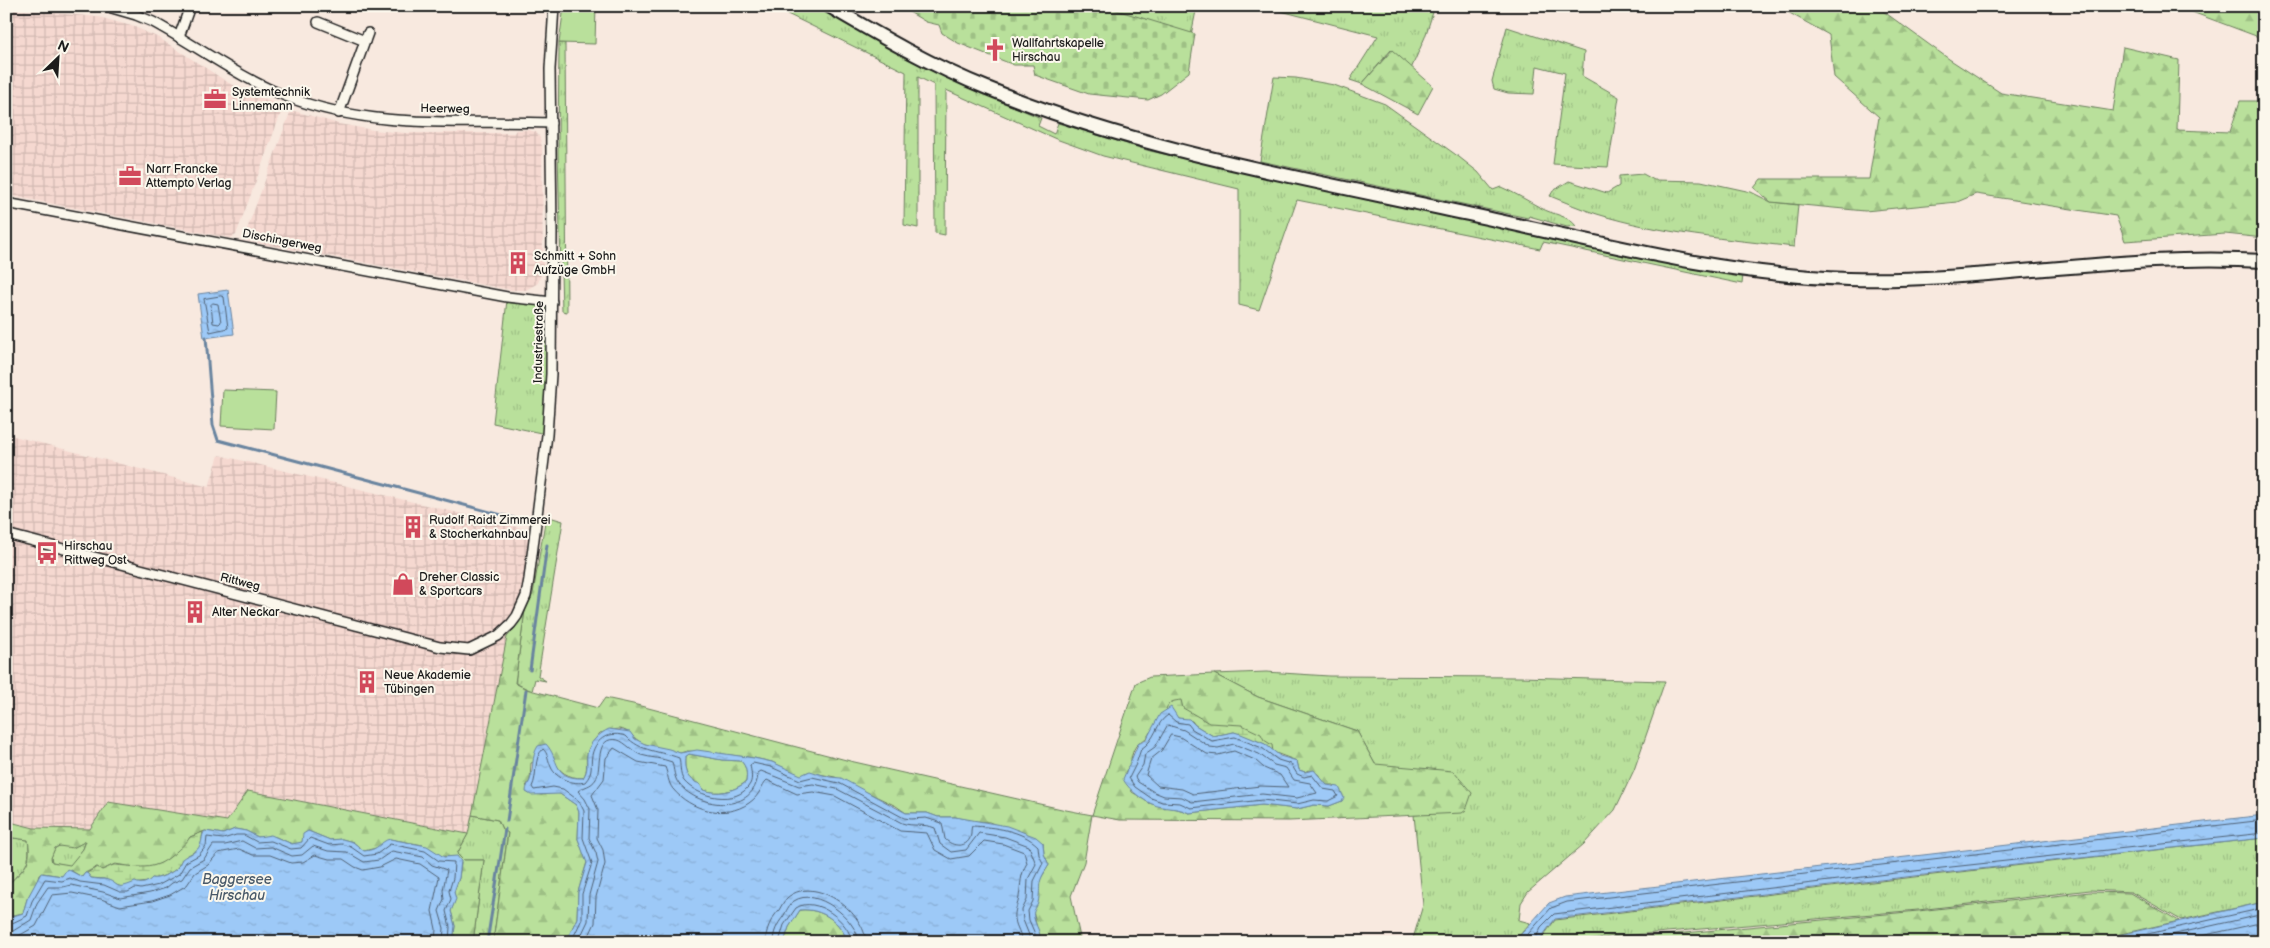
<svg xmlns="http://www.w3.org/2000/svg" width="2270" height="948" font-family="'Balsamiq Sans',sans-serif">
	<defs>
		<pattern id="industrial-grid" width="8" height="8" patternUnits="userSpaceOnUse" patternTransform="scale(1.25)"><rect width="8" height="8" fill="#f5d8d0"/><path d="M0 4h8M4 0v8" fill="none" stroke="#d1b9b2"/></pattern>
		<pattern id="grass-tufts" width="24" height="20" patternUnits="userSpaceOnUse" patternTransform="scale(1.25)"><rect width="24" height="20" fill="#b9e09b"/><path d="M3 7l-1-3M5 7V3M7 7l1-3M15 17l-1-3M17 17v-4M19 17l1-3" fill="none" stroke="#9ec085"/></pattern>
		<pattern id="forest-firs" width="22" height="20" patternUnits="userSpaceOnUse" patternTransform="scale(1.25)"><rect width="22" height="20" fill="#b9e09b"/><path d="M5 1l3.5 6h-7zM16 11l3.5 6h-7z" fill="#9ec085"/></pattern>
		<pattern id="wetland-marsh" width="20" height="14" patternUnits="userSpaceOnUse" patternTransform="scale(1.25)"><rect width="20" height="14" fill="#b9e09b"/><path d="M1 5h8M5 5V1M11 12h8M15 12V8" fill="none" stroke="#9ec085"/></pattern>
		<pattern id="cemetery-stones" width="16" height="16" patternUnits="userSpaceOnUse" patternTransform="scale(1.25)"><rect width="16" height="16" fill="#b9e09b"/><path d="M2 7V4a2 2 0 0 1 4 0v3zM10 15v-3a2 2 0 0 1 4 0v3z" fill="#9ec085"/></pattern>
		<pattern id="water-ripples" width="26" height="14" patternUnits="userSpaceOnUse" patternTransform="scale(1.25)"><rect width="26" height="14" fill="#9dc9f7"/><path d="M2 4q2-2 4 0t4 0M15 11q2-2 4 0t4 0" fill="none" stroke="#87acd3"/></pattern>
	</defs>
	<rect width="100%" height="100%" fill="#f8e9df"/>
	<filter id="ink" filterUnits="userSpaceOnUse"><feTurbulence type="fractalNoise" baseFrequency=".02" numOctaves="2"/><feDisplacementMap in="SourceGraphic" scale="10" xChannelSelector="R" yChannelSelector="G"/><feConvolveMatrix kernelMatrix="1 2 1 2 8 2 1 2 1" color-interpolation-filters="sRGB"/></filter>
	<g filter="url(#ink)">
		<g fill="url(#industrial-grid)">
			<polygon points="6,6 18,7 19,10 99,17 135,27 159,38 229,83 280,106 282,110 236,235 231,238 6,195"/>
			<polygon points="291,110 339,124 373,130 406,133 514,133 516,130 528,130 536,132 540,138 542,147 543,268 538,283 526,290 511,290 243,240"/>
			<polygon points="6,434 209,487 219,455 537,532 526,591 510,623 468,834 248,791 227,822 108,802 90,829 34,828 6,821"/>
		</g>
		<g fill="url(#grass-tufts)" stroke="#6a7e5c">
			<polygon points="771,6 817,6 960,84 1041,118 1038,126 1054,134 1058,123 1150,151 1743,275 1742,284 1543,242 1540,249 1297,200 1259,310 1239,305 1239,189 1103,156 1056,139 946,90 945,235 935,233 934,85 918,77 918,228 904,225 906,72"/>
			<polygon points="1089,6 1197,6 1190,40 1117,19 1089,8"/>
			<polygon points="1251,6 1435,6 1425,37 1411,69 1391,50 1362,84 1350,80 1378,36 1273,9"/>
			<polygon points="1507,27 1584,52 1582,76 1619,97 1608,167 1553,164 1565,73 1537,66 1534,94 1508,93 1494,89 1492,81"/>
			<polygon points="559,43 565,43 567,312 562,311 558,153"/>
			<path d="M1274 77 1296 78 1334 85 1385 104 1459 157 1478 172 1493 190 1501 187C1515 193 1528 201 1541 208 1553 215 1568 215 1576 226L1567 227 1529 216 1528 218 1260 161Z"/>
			<path d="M1643 174 1654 180 1701 181 1751 192 1771 202 1798 205 1794 247C1728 239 1661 234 1597 214 1581 209 1565 202 1550 196L1553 191 1569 181 1607 193 1619 186V176Z"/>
			<polygon points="507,300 552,308 546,434 493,423"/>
			<polygon points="546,516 563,521 538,676 546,681 535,679 532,691 515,683 525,610 533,594"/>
			<polygon points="1266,672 1329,676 1520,677 1665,681 1634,770 1615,810 1584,844 1528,892 1521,903 1519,920 1530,923 1514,942 1412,942 1423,905 1414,815 1437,813 1375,764 1357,731 1258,697 1214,674"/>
			<polygon points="472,815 498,820 502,829 508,832 493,942 473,942 484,860 463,860 457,854 468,834"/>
			<path d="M6 837 28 840C32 868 22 868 6 887Z"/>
			<polygon points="2264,838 2264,902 2181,920 2131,892 2090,890 1918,910 1610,937 1580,942 1539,942 1555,920 1897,879"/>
			<path d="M86 840 83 849 71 866 52 862 51 858C52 855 54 848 57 847 65 843 74 849 86 840Z"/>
		</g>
		<g fill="url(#forest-firs)" stroke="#6a7e5c" fill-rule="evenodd">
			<polygon points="1777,6 1876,6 1949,59 2001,93 2113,111 2123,47 2179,60 2177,130 2230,132 2240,101 2264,101 2264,238 2225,234 2125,241 2116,216 1976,194 1957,202 1865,211 1771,202 1754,188 1761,179 1869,179 1879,117 1834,77 1829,35"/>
			<polygon points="2176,6 2264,6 2264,39"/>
			<polygon points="1392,50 1433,86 1418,114 1362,84"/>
			<path d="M525 610 515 683 526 689 598 708 605 698 633 704 850 761 1066 810 1092 815 1136 683 1150 677 1214 674 1258 697 1357 731 1375 764 1453 771 1472 793 1466 810 1462 813 1289 821 1120 820 1092 815 1084 862 1071 896 1081 942H1040L1033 911 1038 901V883L1049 865 1044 854 1043 843 989 822 973 821 955 817H938L927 813H906L896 806 835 777 808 772 801 776 772 762 754 758 707 752 687 751 680 753C668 748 654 748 642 743 634 739 630 730 619 729 614 729 606 732 600 733 596 738 588 747 587 754 585 763 589 769 583 778 568 778 558 772 553 758L531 763 530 781 526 786 541 795 553 792 560 794 576 805 579 812 578 839 587 862 578 892 577 918 566 942H493L508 833 502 829 498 820 472 815 507 637 519 623ZM1150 732 1273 752 1297 761 1299 770 1305 772 1308 770 1318 774 1326 785H1334L1342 801 1329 806 1314 805 1297 809 1262 805 1189 813C1176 807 1162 808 1149 803 1143 800 1138 795 1132 792L1125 772C1133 763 1130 754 1136 746 1141 740 1146 741 1150 732Z"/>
			<path d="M689 754 722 760 741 761C747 767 747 773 746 782 733 792 718 795 703 790L700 784C686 780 684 770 685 757Z"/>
			<path d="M248 791 468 834 457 854 463 860H484L473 942H453L455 926 451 911C454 903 456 900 454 892L459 878 461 862 454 857 441 856 423 845 390 839 380 847 364 851 353 842 342 839 330 840 308 831 302 842 298 844H292L276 837H258L246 831 235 829 223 834 205 831 190 837 185 845 171 858 162 863 145 869 115 864 102 870 97 867 85 873 82 877 70 870 62 876 43 873 39 875 37 882 27 899 23 913 14 915 6 925V887C22 869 33 867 28 840L6 837V821L34 828 90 829 108 802 227 821ZM86 841 83 849 70 865 52 862 51 858 55 848 59 846 73 848Z"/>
			<polygon points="2090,892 2130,893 2179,921 2085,942 1589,942 1918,911"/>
			<path d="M800 910C822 908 841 922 848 942H784L789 927Z"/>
		</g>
		<g fill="url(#wetland-marsh)" stroke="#6a7e5c">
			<path d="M1181 700 1183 708 1209 723 1242 725 1261 734 1264 740 1272 745 1273 752 1265 744 1234 732 1213 736 1195 725 1192 721 1178 718 1166 709C1169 701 1174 701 1181 700Z"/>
			<path d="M203 832C202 836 202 841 201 844 198 853 188 853 183 859 180 861 179 866 176 869 173 872 157 880 152 878L148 882 132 884 127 887H121L104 879 91 878 87 873 97 867 102 870C106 869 113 864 116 865 143 867 155 872 177 851 182 846 186 844 190 837Z"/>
		</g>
		<polygon fill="url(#cemetery-stones)" stroke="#6a7e5c" points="899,6 1054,6 1085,10 1094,6 1103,6 1195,34 1189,72 1161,94 1148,100 1089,94 1035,75 1033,65 1014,65 958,43 942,33 939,25 926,22"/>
		<g fill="#b9e09b" stroke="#6a7e5c">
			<polygon points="564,6 596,6 595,44 559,43"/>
			<polygon points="223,390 276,392 274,429 221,426"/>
		</g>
		<g fill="url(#water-ripples)" stroke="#69849f" fill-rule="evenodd">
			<polygon points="228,290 234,334 204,338 198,294"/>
			<path d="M1171 707 1178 718 1189 719 1195 725 1213 736 1234 732 1241 734 1265 744 1280 756 1297 761 1299 770 1305 772 1314 770 1327 785 1339 787 1344 798 1342 801 1329 806 1314 805 1297 809 1262 805 1189 813C1179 808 1172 809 1162 807 1148 805 1129 791 1123 779L1138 744 1146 740 1160 714Z"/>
			<path d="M609 729 630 732 635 739 645 744 669 749 680 753 697 750 754 758 772 762 801 775 810 771 830 777 841 778 906 813H927L938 817H955L1007 826 1036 837 1043 843 1044 854 1049 865C1035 886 1042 883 1038 903 1036 909 1032 911 1034 918 1036 927 1041 931 1040 941L848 942C841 922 822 908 800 910L789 927 784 942H566L577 918 578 892 587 863 578 839 579 812 576 805 560 794 531 795 526 792C526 787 528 785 530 780 534 768 531 757 538 746L546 744C560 759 552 779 583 778 589 769 586 764 587 755 588 743 600 733 609 729ZM689 754 722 760 741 761C747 767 747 774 746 782 733 792 718 795 703 790L700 784C686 780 684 770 685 757Z"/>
			<polygon points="2264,815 2264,838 1897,878 1555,919 1538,942 1514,942 1549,903 1565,897"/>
			<path d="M235 829 246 831 258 837 271 835 292 844 302 842 303 834 308 831 330 840 342 839 353 842 364 851C380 850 380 841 390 839L427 846 444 857 457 856 461 861 459 878 454 892 456 899 451 911 455 926 453 942H6V925L10 917 23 913 27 899 41 873 62 876 67 869 82 877 85 873H87L91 878C96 879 100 879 104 879 121 882 112 892 135 882 142 885 147 883 152 878 157 880 172 873 176 869 179 867 180 862 182 859 188 854 197 853 200 845 203 840 201 835 205 831L223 834Z"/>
			<polygon points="2264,902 2264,942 2089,942"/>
		</g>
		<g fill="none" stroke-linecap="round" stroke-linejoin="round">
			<g stroke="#506174" stroke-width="1">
				<polygon points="221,296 224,297 228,328 210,332 204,299"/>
				<polygon points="213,303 218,304 221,322 219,324 213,323 211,305"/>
				<path d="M1168 715 1176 722 1188 724 1192 729 1212 741 1235 737 1262 748 1278 760 1291 764 1297 774 1304 777 1312 775 1323 789 1335 791 1338 796 1328 801 1314 800 1297 804 1262 800 1191 808 1180 803 1162 802 1151 798 1135 787 1129 778 1136 764 1141 749C1157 739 1155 723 1168 715Z"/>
				<polygon points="1168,725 1184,730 1210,747 1218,748 1234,744 1259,754 1274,765 1286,768 1294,780 1310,783 1317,793 1297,798 1262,794 1192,802 1182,797 1164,796 1154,792 1138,782 1135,777 1143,765 1145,754 1155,747"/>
				<polygon points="1171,735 1180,737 1207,754 1218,755 1234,751 1255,760 1264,768 1280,775 1288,787 1260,786 1193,794 1182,789 1158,786 1146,775 1151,759 1161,751"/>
				<polyline points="6,926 27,916 32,901 45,879 62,881 70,878 80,882 104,885 120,892 128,892 135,888 141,889 159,885 179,874 186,862 199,855 206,846 207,837 223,839 236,835 244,835 257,842 271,841 291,849 301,848 310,838 329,845 342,844 351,847 364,856 377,854 390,844 425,851 439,861 454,862 453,878 449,891 451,899 446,911 450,927 449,942"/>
				<polyline points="6,932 13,931 31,920 37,903 48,887 63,887 71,885 103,892 120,898 150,893 166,888 172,883 182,879 190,867 204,859 213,845 225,845 242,841 255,848 271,847 292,856 302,855 313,846 328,851 347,852 364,862 379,860 392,851 423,857 432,865 447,870 443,890 444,899 439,911 444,928 443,942"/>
				<polyline points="6,940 15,938 36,926 52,895 72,893 101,899 120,906 152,901 170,895 187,885 195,873 208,865 218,853 239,849 253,855 270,855 291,863 303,862 315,855 329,859 343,859 355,867 363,870 380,867 396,859 420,864 439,877 432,911 436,929 435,942"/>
				<path d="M571 942 582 919V894L592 863 583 838 584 811 579 801 563 789 553 787 534 790 532 787C538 775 533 758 543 749 548 753 548 761 551 767 556 779 574 785 585 782 594 772 590 766 592 755 596 737 611 731 626 736 640 752 661 751 679 758 681 765 679 774 684 781 697 797 737 807 750 784 753 778 751 771 750 765L753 763 771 767 800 780 812 777 839 783 904 818 911 819 926 818 942 823 945 839C952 847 969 849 971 834 971 831 971 829 972 826 994 827 1022 830 1038 846L1039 855 1043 863 1034 881 1033 901 1028 911 1029 920 1035 934V942"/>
				<path d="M578 942 588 921 589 895 598 862 596 853 589 838 590 809 585 799 578 791C584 786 591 787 596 779 602 767 594 735 618 740 625 742 633 752 641 755 651 758 662 758 672 762 674 769 674 778 679 784 700 810 756 814 758 773L761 771 799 786 813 784 837 789 902 823C913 827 923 823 935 828L940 844 951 852 966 850 979 833 1005 837 1029 846 1036 864 1028 879 1027 900 1022 910 1023 920 1029 935V942"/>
				<path d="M586 942 595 923 596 897 605 864 603 850 597 838 598 810 592 795 604 779 606 758 614 748 638 762 665 767C668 774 668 783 673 789 690 810 725 820 749 803 761 795 761 785 767 780L797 794 813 792 835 796 900 831 927 833 935 850 951 859 969 856 984 841 1003 844 1024 852 1027 863C1020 875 1021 884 1019 897 1018 905 1014 910 1015 919 1016 928 1022 933 1021 942"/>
				<path d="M766 942C765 930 771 919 779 910 782 905 785 898 791 895 818 877 865 913 866 942"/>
				<path d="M773 942C773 933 777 924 783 917 786 912 789 904 794 901 816 886 857 919 859 942"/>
				<path d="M779 942 784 925 796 908C816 895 850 922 852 942"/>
				<polyline points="1521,942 1551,908 1567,902 2264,820"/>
				<polyline points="1534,942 1541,927 1554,914 1896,873 2264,833"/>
				<polyline points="2112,942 2264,908"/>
				<polyline points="2140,942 2264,914"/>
				<polyline points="2174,942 2264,922"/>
			</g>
			<g stroke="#69849f" stroke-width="3">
				<polyline points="206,337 213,425 218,440 517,519"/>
				<polyline points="530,670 547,545"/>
				<polyline points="507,821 526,690"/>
				<polyline points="487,942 505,829"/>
			</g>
			<defs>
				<g id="minor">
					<path d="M105 6 136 15 153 22C199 47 239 78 288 97 373 130 463 120 551 123"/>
					<polyline points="318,22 365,41"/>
					<polyline points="179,37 190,6"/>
					<polyline points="339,113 368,33"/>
					<polyline points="6,203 507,297 552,302"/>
					<polyline points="6,534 440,647 469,650 498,636 511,624 517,616 526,596 529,579 547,435 551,374 552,233 550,69 554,6"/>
				</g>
				<path id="secondary" d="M829 6C880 36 932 66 987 88 1141 151 1307 179 1468 214 1593 241 1720 275 1848 279 1987 283 2125 252 2264 261"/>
			</defs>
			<use href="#minor" stroke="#1c1c1c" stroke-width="12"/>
			<use href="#secondary" stroke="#1c1c1c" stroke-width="16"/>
			<use href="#minor" stroke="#fbf7ec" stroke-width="9"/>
			<use href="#secondary" stroke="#fbf7ec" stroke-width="12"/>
		</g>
	</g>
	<defs>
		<symbol id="church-bare" viewBox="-9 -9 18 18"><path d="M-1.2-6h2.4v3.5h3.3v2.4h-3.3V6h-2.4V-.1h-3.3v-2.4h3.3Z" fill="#d1495b" stroke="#fbf7ec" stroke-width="2.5" paint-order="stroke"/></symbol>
		<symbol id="office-bare" viewBox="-9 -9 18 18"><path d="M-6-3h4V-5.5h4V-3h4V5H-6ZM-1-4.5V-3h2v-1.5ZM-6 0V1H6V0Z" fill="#d1495b" stroke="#fbf7ec" stroke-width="2.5" paint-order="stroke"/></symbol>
		<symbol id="building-bare" viewBox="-9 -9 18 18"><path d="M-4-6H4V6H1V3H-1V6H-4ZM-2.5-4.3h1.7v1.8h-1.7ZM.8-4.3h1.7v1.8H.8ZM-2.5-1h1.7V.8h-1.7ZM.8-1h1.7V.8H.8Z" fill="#d1495b" stroke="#fbf7ec" stroke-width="2.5" paint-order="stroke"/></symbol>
		<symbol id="bus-bare" viewBox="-9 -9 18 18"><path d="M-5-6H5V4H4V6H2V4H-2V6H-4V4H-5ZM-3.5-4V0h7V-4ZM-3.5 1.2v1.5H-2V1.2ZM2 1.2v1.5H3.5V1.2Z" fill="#d1495b" stroke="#fbf7ec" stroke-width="2.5" paint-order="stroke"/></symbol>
		<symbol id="shop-bare" viewBox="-9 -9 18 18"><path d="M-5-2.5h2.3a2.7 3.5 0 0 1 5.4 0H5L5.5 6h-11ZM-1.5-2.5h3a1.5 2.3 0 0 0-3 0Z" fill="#d1495b" stroke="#fbf7ec" stroke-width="2.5" paint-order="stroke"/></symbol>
	</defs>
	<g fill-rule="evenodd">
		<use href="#church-bare" x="979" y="34" width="32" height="32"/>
		<use href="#office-bare" x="199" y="83" width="32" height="32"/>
		<use href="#office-bare" x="114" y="160" width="32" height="32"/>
		<use href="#building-bare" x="502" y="247" width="32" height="32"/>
		<use href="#building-bare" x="397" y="511" width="32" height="32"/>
		<use href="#bus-bare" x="31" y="537" width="32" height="32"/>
		<use href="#shop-bare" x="387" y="568" width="32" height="32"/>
		<use href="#building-bare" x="179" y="596" width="32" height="32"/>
		<use href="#building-bare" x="351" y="666" width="32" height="32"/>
	</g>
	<g text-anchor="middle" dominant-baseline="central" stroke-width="4" stroke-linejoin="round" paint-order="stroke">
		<g font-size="12" fill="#1c1c1c" stroke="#fbf7ec" text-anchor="start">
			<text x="1012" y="43">Wallfahrtskapelle<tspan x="1012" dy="14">Hirschau</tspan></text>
			<text x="232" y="92">Systemtechnik<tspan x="232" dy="14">Linnemann</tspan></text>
			<text x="146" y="169">Narr Francke<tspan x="146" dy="14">Attempto Verlag</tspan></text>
			<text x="534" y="256">Schmitt + Sohn<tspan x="534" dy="14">Aufzüge GmbH</tspan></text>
			<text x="429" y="520">Rudolf Raidt Zimmerei<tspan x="429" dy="14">&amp; Stocherkahnbau</tspan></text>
			<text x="64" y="546">Hirschau<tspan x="64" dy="14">Rittweg Ost</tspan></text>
			<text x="419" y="577">Dreher Classic<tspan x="419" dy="14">&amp; Sportcars</tspan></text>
			<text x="212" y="612">Alter Neckar</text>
			<text x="384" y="675">Neue Akademie<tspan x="384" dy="14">Tübingen</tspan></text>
		</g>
		<g font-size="12" fill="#1c1c1c" stroke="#fbf7ec">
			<text transform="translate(445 109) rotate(1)">Heerweg</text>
			<text transform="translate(282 241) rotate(11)">Dischingerweg</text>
			<text transform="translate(539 342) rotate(-89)">Industriestraße</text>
			<text transform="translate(240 582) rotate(14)">Rittweg</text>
		</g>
		<g font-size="14" font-style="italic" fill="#495969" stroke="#fbf7ec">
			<text x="237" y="879">Baggersee<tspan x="237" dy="16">Hirschau</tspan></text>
		</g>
	</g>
	<rect width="2270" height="948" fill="none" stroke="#fbf7ec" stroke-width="25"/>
	<rect x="12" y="12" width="2245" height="923" fill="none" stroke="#1c1c1c" stroke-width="2" filter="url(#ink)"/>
	<g transform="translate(58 58) rotate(25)" stroke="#fbf7ec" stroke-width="4" paint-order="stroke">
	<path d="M0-4L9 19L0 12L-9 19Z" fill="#1c1c1c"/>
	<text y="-8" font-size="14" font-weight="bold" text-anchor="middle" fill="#1c1c1c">N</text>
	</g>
</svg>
